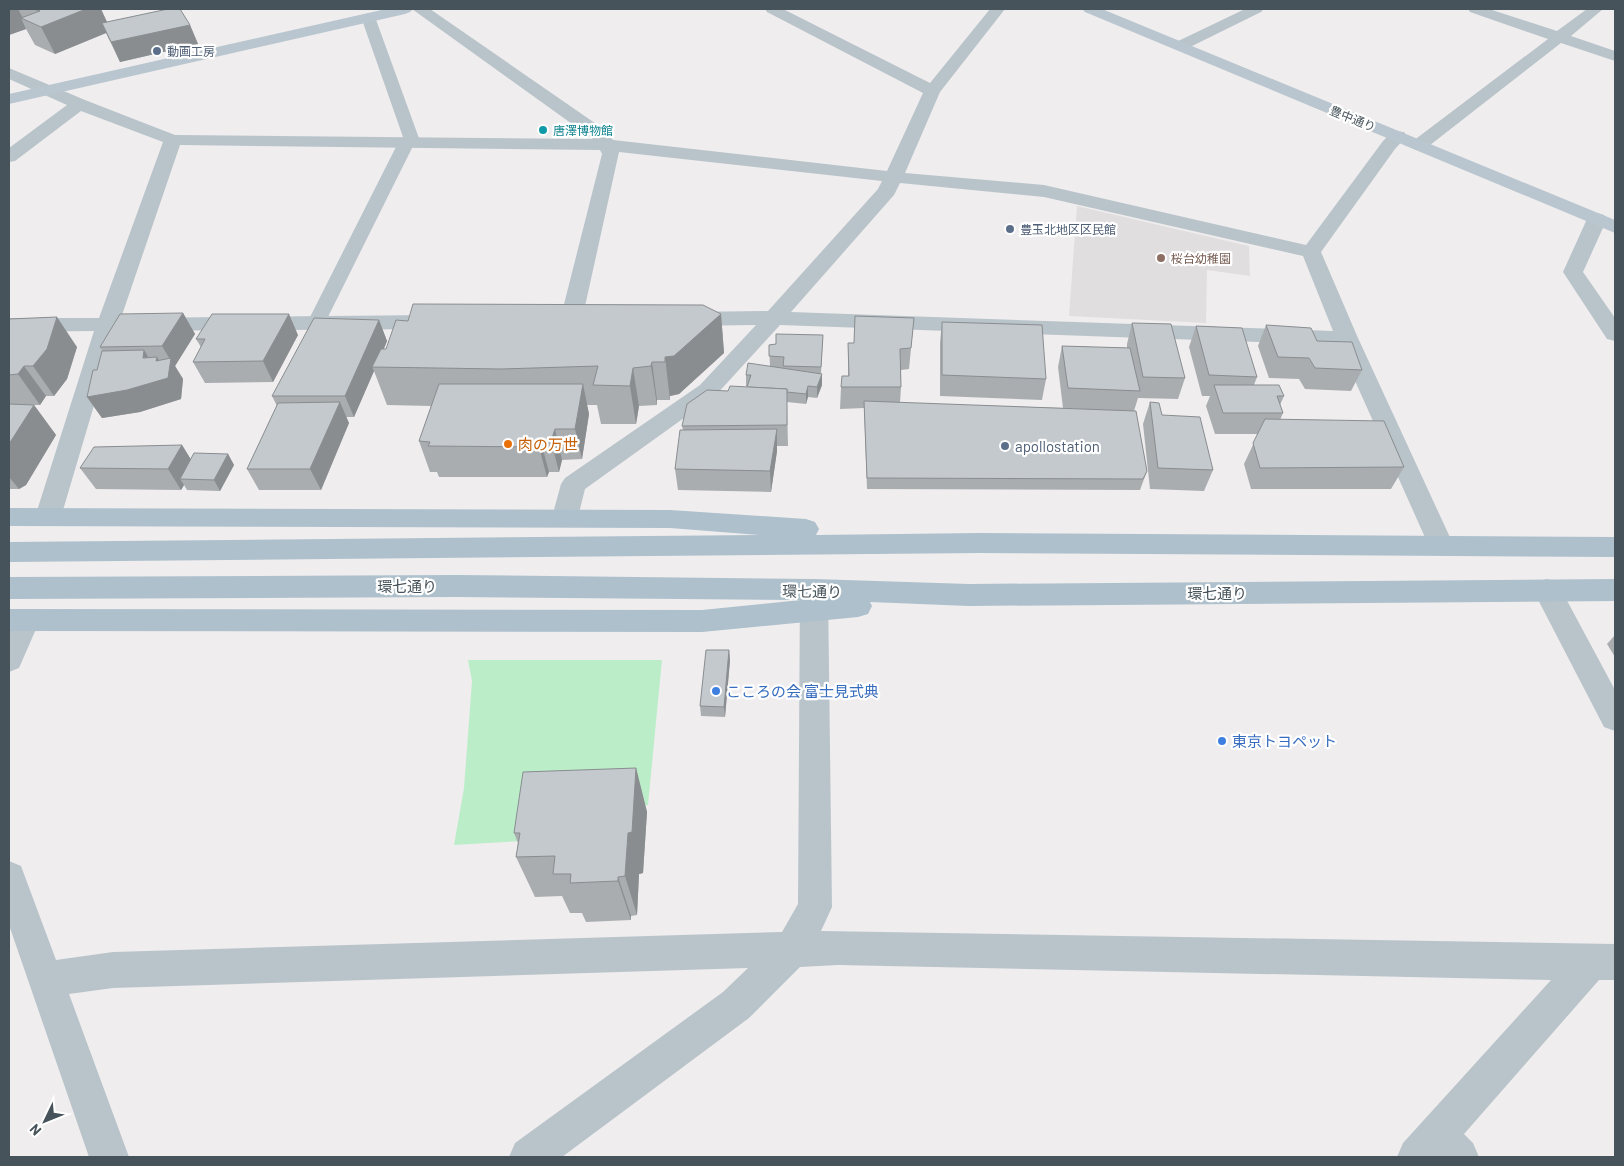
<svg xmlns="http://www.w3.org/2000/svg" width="1624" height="1166" font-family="Barlow,'Noto Sans JP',sans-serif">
	<rect width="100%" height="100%" fill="#f0edee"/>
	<polygon fill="#e1dedf" points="1077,206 1249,246 1250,276 1207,270 1206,323 1069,316"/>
	<polygon fill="#bcedc9" points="468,660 662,660 648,805 528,809 521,841 454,845 464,788 472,681"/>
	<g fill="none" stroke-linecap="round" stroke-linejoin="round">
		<polygon fill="#b9c4ca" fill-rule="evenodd" points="368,13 375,17 420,141 417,144 413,146 325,323 323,327 316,329 309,327 307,323 399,141 403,137 361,17"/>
		<g fill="#b9c4ca" fill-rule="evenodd">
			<path d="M412 9H430L602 128 613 140 887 171 923 93 767 12 765 9H783L930 83 990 9H1005L940 92 905 173 1044 185 1306 245 1383 141C1390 134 1394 130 1404 132L1407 136 1395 149 1321 252 1358 338 1454 546 1450 553 1441 556 1432 553 1339 345 780 325 716 395 585 489 578 517 574 524 565 526 556 524 552 517 561 484 565 478 700 385 756 325 685 326 677 324 674 319 677 314 685 312 768 311 878 189 882 181 619 152 582 320 579 325 571 327 563 325 560 320 602 154 600 150 180 145 121 318 432 315 440 317 443 322 440 327 432 329 116 331 61 517 57 524 48 526 39 524 35 517 94 331 9 332V318H99L163 142 81 111 15 161 9 162V148L67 105 9 79V68L85 100 175 135 593 139ZM900 183 1044 197 1303 256 1333 331 791 312 894 195Z"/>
			<polygon points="1245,9 1264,9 1261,12 1186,49 1174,49 1172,46 1174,43"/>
			<polygon points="1468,9 1489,9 1557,31 1587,9 1603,9 1571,36 1615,51 1615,61 1561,43 1425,149 1419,150 1413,149 1410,145 1413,141 1548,39 1470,12"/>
			<polygon points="1597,213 1604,215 1607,219 1583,272 1615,318 1615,341 1607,339 1563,272 1587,219 1590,215"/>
			<polygon points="814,579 824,582 828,590 832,907 821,931 1615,944 1615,980 1599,980 1464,1134 1473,1143 1479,1157 1397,1157 1403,1143 1551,980 838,965 800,967 749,1018 562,1157 509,1157 515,1143 723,992 748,968 113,988 69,994 129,1157 89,1157 9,925 9,861 21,866 56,960 113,952 782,932 798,904 800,590 804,582"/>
			<polygon points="1547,579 1557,582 1615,690 1615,731 1604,727 1533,590 1537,582"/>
			<polygon points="26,609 36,612 40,620 19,668 9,672 9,627 16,612"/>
		</g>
		<g fill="#b9c6cf" fill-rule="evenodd">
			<polygon points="386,9 413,9 410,12 405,14 9,104 9,94"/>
			<polygon points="1082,9 1102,9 1615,220 1615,233 1085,12"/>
		</g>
		<g fill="#adc0cc" fill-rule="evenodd">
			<polygon points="9,508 670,510 806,519 815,522 819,529 816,535 980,533 1615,537 1615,557 980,553 9,562 9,542 759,535 670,528 9,526"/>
			<polygon points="456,575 814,579 969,584 1615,579 1615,601 969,606 870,602 872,606 868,614 858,617 702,632 9,631 9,609 702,610 801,600 456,597 9,599 9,577"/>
		</g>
	</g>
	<g fill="#a9adb0">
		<polygon points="9,9 101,9 107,22 190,25 198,44 120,62 106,33 55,54 35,45 26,29 9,35"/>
		<polygon points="183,313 195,334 175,366 183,379 181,399 140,412 102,418 87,397 97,370 102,351 100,347"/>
		<polygon points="721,314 724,353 679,394 670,396 670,400 657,400 657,405 639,406 636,424 601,424 597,405 587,405 589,414 582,459 562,460 559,472 549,472 547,477 439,477 437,472 430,472 419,441 431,406 387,405 374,371 354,417 346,417 349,423 321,490 259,490 247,469 277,406 272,396 379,320 387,341 384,349 386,349 408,321"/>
		<polygon points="855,316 914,318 909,369 901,370 901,387 900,403 1063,408 1058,367 1062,346 1127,348 1127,344 1132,323 1185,378 1178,399 1138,398 1134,411 1147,471 1140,490 867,489 864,408 840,409 841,387 848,376 848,343 854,343"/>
		<polygon points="9,319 77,347 67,379 54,396 46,396 40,405 34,405 56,435 26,485 19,489 9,489"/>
		<polygon points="942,322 1046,379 1042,400 940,396 940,343"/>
		<polygon points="1266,325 1317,341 1362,370 1351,391 1305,389 1299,379 1269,378 1258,346"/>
		<polygon points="1196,326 1257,377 1254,385 1284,396 1280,405 1283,413 1280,420 1404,467 1391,489 1251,489 1244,464 1258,434 1215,434 1206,406 1210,396 1202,396 1189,347"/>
		<polygon points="298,335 273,382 205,383 193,362 201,347 196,339"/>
		<polygon points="823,335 821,374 822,385 817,398 808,397 806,404 787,402 788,446 777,446 777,451 771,492 678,490 675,469 683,430 682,426 728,391 747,387 747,386 746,386 746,375 770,366 769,345 776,344"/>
		<polygon points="1150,402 1162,415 1213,470 1204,491 1150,489 1143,424"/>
		<polygon points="182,445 191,460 228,454 234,465 220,491 187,490 184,485 181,490 96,489 80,468"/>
		<polygon points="1615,635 1615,657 1607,644"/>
		<polygon points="729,650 730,660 725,717 701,716 700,706"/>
		<polygon points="636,768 647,812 643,873 639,874 637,915 631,916 631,920 586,922 582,913 570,913 562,896 535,897 516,857 518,843 514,833"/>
	</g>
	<g fill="#898d90">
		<polygon points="9,9 18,9 24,20 21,18 26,29 9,35"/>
		<polygon points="86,9 101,9 111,31 55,54 41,27"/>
		<polygon points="190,25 198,44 120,62 111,42"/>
		<polygon points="183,313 195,334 175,366 183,379 181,399 140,412 102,418 87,397 156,361 157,357 168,376 171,361 162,346"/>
		<polygon points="289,314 298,335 273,382 263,361"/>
		<polygon points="721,314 724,353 679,394 670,396 670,400 665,357"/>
		<polygon points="57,317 77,347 67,379 54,396 33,366"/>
		<polygon points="379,320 387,341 376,367 372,367 374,371 354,417 345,396"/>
		<polygon points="823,335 821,377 822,374 822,385 817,398 817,387 821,377"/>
		<polygon points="144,350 157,372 143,358"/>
		<polygon points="652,362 657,400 657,405 651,366"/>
		<polygon points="24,366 46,396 40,405 18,374"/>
		<polygon points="633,368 639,406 636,424 630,386"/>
		<polygon points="583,384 589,414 582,459 575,429"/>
		<polygon points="808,386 808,397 806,404 806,394"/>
		<polygon points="340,402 349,423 321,490 310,469"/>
		<polygon points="34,405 56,435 26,485 19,489 9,477 9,444"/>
		<polygon points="555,429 562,460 559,472 551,441"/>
		<polygon points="777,429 777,451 771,492 770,471"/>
		<polygon points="541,442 549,472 547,477 539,447"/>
		<polygon points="182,445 195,466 180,479 184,485 181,490 168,469"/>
		<polygon points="228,454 234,465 220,491 214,480"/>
		<polygon points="729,650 730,660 725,717 724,707"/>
		<polygon points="636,768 647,812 643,873 639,874 637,915 625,876 628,833"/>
		<polygon points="618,877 631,916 631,920 618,881"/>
	</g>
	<g fill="#c4c9cd" stroke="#898d90">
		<polygon points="33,9 86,9 41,27 21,18 40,11"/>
		<polygon points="168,9 180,9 190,25 111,42 102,23"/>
		<polygon points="413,304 703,305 721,314 674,356 665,357 665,362 652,362 651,366 633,368 630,386 593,385 598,366 501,369 372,367 381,349 386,349 396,320 408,321"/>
		<polygon points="183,313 162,346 100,347 120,314"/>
		<polygon points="212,314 289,314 263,361 193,362 205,339 196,339"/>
		<polygon points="855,316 914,318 911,348 900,349 901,387 841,387 842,376 849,376 848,343 854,343"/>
		<polygon points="57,317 47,349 33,366 24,366 18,374 9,375 9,319"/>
		<polygon points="314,318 379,320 345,396 272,396"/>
		<polygon points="942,322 1042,325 1046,379 942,375"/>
		<polygon points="1132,323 1171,324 1185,378 1143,377"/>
		<polygon points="1266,325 1311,328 1317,341 1352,342 1362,370 1315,368 1309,358 1278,357"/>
		<polygon points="1196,326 1242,328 1257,377 1209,375"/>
		<polygon points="776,334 823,335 821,367 783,366 784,357 769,356 769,345 776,344"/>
		<polygon points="1062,346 1130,348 1140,391 1068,388"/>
		<polygon points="144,350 143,358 157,357 156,361 171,358 168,378 127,390 87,397 93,370 97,370 102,351"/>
		<polygon points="748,363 822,374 817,387 808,386 806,394 787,392 787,389 747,387 751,375 746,375"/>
		<polygon points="439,384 583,384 575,429 555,429 551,441 541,442 539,447 428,446 430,442 419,441"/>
		<polygon points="1214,385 1279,385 1284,396 1277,396 1283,413 1223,413"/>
		<polygon points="730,386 787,389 787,425 682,426 687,404 707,390 728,391"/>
		<polygon points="864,401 1136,411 1147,471 1143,479 867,478"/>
		<polygon points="340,402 310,469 247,469 278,403"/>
		<polygon points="1150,402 1159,403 1162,415 1200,417 1213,470 1158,468"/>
		<polygon points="9,404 34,405 9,444"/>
		<polygon points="1265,419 1384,421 1404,467 1260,468 1253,443"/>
		<polygon points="777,429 770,471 675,469 680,430"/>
		<polygon points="182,445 168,469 80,468 94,447"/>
		<polygon points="194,453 228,454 214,480 180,479"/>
		<polygon points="706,650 729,650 724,707 700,706"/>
		<polygon points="636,768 632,832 628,833 625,876 618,877 618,881 570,883 571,874 553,874 555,856 516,857 520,833 514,833 523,772"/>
	</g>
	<g fill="#5c6f8a" stroke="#fff" stroke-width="2">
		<circle cx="157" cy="51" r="5"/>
		<circle cx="1010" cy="229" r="5"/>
		<circle cx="1005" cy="446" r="5"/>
	</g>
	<circle fill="#0f9aa8" stroke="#fff" stroke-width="2" cx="543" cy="130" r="5"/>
	<circle fill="#8d6e63" stroke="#fff" stroke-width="2" cx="1161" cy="258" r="5"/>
	<circle fill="#e8710a" stroke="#fff" stroke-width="2" cx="508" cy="444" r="5"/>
	<g fill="#3f7fe0" stroke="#fff" stroke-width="2">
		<circle cx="716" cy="691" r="5"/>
		<circle cx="1222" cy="741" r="5"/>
	</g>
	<g text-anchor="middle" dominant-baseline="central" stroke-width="4.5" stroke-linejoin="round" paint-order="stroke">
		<g font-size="12" fill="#4e5e75" stroke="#fff" text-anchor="start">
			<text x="167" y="51">動画工房</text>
			<text x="1020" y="229">豊玉北地区区民館</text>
		</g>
		<g font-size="12" fill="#46535a" stroke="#fff">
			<text transform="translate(1353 118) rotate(22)">豊中通り</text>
		</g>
		<g font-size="12" fill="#0d838f" stroke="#fff" text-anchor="start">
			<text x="553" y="130">唐澤博物館</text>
		</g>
		<g font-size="12" fill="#785e54" stroke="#fff" text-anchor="start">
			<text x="1171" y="258">桜台幼稚園</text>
		</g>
		<g font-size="15" fill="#c56008" stroke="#fff" text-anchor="start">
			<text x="518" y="444">肉の万世</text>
		</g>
		<g font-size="15" fill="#4e5e75" stroke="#fff" text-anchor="start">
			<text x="1015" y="446">apollostation</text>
		</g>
		<g font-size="15" fill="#46535a" stroke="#fff">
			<text x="407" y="586">環七通り</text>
			<text transform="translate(812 591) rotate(1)">環七通り</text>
			<text x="1217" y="593">環七通り</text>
		</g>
		<g font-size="15" fill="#366cbe" stroke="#fff" text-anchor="start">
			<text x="726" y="691">こころの会 富士見式典</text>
			<text x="1232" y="741">東京トヨペット</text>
		</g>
	</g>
	<rect width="1624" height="1166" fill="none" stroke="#46535a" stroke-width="20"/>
	<g transform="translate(45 1121) rotate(227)" stroke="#ffffff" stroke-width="4" paint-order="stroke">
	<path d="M0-4L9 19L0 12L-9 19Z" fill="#46535a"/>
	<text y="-8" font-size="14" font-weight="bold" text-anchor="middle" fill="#46535a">N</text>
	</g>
</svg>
